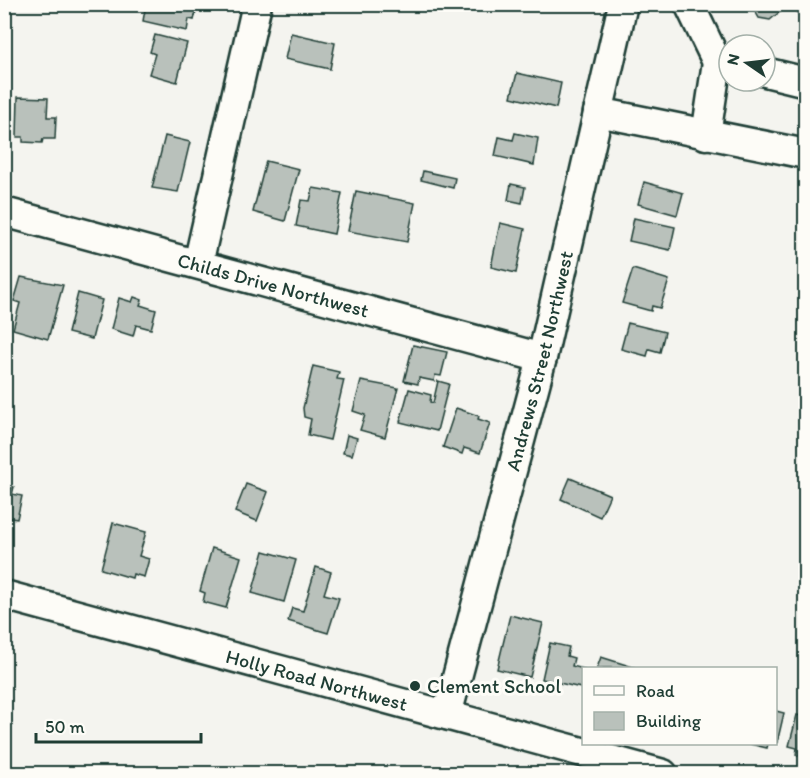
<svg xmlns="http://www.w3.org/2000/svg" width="810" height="778" font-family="Itim,sans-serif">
	<rect width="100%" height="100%" fill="#f4f4ef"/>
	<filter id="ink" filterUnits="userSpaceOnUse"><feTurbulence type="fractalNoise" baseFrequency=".0167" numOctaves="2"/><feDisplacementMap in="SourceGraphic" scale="12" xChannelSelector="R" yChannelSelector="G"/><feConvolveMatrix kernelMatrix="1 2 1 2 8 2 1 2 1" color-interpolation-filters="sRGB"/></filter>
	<g filter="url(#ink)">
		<g fill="#b9c1bb" stroke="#1f3d34" stroke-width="1.5">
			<polygon points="146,4 198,4 194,20 189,19 187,31 143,21"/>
			<polygon points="751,4 789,4 770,20 759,18"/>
			<polygon points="792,4 806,4 806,26"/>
			<polygon points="291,33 335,43 330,69 285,59"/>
			<polygon points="4,35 9,36 5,52 4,52"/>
			<polygon points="155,35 187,43 177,82 149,74 155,54 150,52"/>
			<polygon points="517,73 561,83 556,108 511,97"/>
			<polygon points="18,97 48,98 47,117 56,117 55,139 43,139 42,143 23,142 23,137 17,137"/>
			<polygon points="515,133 538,138 534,165 495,156 499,137 513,140"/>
			<polygon points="165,136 190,142 178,192 152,188"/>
			<polygon points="266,161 299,169 285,221 253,212"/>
			<polygon points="423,171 455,178 453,188 421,180"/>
			<polygon points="644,182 683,193 677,215 638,204"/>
			<polygon points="511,184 525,187 522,203 508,200"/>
			<polygon points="313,188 342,193 334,234 296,226 301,200 310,201"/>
			<polygon points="356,191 415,203 407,242 348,231"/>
			<polygon points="634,218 675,227 670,250 629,241"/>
			<polygon points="500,223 525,229 516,273 491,267"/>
			<polygon points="633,269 669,280 660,308 652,306 651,311 622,303"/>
			<polygon points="21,277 63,285 48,339 13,329 20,303 14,301"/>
			<polygon points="78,293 102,300 92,339 68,333"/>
			<polygon points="134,297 142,300 140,305 156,310 151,329 136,325 133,336 111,329 119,298 132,302"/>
			<polygon points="628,323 665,332 660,352 649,349 647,356 621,349"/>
			<polygon points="413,345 447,352 441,376 435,375 434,381 419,378 418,384 404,381"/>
			<polygon points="313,366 339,372 337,379 344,380 330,440 308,435 311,419 304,417 303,408"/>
			<polygon points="361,381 398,388 385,437 360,430 365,415 353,411"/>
			<polygon points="438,381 449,384 437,431 400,422 409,389 431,395 430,402 433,403"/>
			<polygon points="456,408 479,416 478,419 490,423 480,453 464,448 462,454 443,447"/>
			<polygon points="347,435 357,438 352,455 343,453"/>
			<polygon points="570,478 610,495 600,517 561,499"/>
			<polygon points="246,484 268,492 257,521 235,512"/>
			<polygon points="4,485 14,487 12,494 22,496 17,519 4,517"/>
			<polygon points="113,523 146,532 139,556 149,559 144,577 133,574 132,578 101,569"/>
			<polygon points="212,548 241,557 226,608 203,602 205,593 200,591"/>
			<polygon points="264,551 296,560 284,602 252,593"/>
			<polygon points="316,567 331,572 324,594 339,598 328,633 288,621 292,608 303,611"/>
			<polygon points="510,615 543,623 530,677 497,669"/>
			<polygon points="550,643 569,647 567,656 574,658 572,666 584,669 581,688 542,679"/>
			<polygon points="601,657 636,668 597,668"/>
			<polygon points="776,711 784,713 777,743 776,743"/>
			<polygon points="797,715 806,717 806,757 796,755 797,748 789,746"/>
			<polygon points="750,744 768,744 767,748"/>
		</g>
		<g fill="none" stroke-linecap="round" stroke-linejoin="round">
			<defs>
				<g id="minor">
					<polyline points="689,4 717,62 706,135"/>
					<polyline points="765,72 806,82"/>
					<polyline points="598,112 806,154"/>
					<path id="s1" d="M4 212 542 358"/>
					<polyline points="198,264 257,4"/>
					<path id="s2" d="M4 595 663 774"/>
					<path id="s3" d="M447 715 542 358 623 4"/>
				</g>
			</defs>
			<use href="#minor" stroke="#1f3d34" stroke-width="33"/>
			<use href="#minor" stroke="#fdfcf7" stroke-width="28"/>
		</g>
	</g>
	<circle fill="#1f3d34" stroke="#fdfcf7" stroke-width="2" cx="415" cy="686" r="6"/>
	<g text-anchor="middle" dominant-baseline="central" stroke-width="6" stroke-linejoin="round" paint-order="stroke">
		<g font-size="20" fill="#1f3d34" stroke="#fdfcf7">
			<text stroke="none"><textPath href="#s1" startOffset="279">Childs Drive Northwest</textPath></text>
			<text stroke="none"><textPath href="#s3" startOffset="366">Andrews Street Northwest</textPath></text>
			<text stroke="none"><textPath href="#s2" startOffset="324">Holly Road Northwest</textPath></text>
		</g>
		<g font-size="20" fill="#1f3d34" stroke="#fdfcf7" text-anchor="start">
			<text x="427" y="686">Clement School</text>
		</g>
	</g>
	<rect width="810" height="778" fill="none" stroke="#fdfcf7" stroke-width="24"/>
	<rect x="12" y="12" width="786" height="754" fill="none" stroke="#1f3d34" stroke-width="2" filter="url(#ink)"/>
	<rect x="582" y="667" width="195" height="78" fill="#fdfcf7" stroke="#a4b0a9" stroke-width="1.5"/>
	<rect x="594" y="686" width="30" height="9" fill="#fdfcf7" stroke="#a4b0a9" stroke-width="1.5"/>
	<text x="636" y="697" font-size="18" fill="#1f3d34">Road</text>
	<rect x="594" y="712" width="30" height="18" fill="#b9c1bb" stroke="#a4b0a9" stroke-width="1.5"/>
	<text x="636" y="727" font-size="18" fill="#1f3d34">Building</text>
	<g transform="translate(747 63) rotate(284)"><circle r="28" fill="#fdfcf7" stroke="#a4b0a9" stroke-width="1.5"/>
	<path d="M0-4.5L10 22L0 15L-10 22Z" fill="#1f3d34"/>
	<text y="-9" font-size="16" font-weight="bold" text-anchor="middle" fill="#1f3d34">N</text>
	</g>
	<path d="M36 733v9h165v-9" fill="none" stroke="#1f3d34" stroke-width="3"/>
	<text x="45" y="733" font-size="18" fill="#1f3d34" stroke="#fdfcf7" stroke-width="4.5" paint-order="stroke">50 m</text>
</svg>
